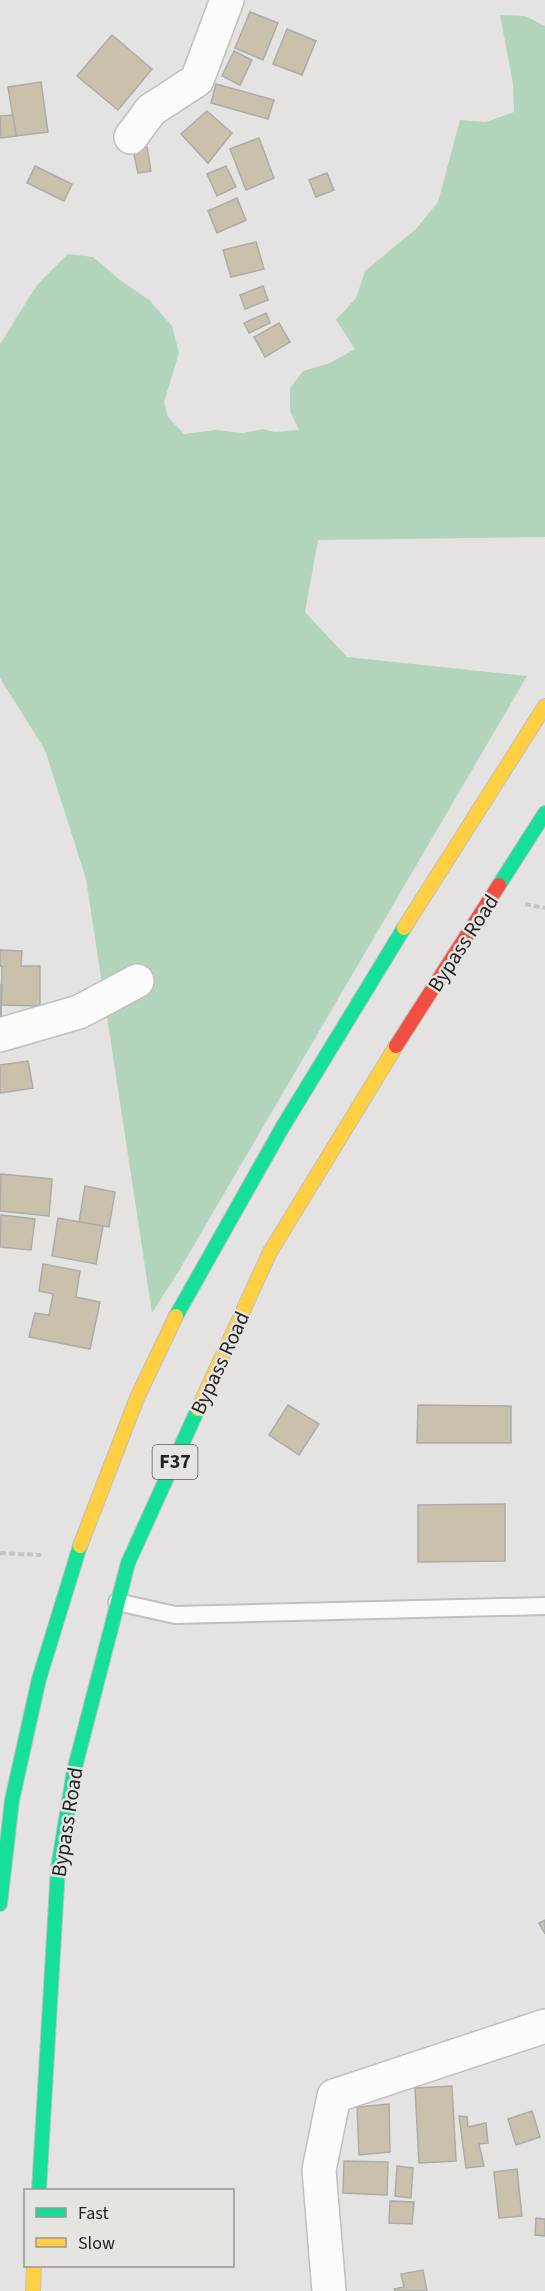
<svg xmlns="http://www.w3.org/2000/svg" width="545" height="2291" font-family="'Source Sans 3',sans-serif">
	<rect width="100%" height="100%" fill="#e5e3e1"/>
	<polygon fill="#b2d4bc" points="500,15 525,16 545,26 545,537 318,540 305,612 347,657 527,676 180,1269 152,1313 86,879 45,750 0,678 0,344 37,285 68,254 93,257 119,279 150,301 172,326 179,353 164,402 168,417 184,434 216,430 243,433 263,429 274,432 299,430 290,411 290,388 303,371 330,363 355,349 336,320 356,298 365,271 416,229 438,202 460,120 486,122 514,112 513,84"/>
	<g fill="#cac1ad" stroke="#adabaa" stroke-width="1.5">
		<polygon points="250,12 278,23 263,60 235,48"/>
		<polygon points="287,29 316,41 302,75 273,64"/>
		<polygon points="112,35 152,69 118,110 77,76"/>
		<polygon points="234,51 252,60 240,85 222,76"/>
		<polygon points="41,82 48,132 16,136 8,87"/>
		<polygon points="216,84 274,100 268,119 211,103"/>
		<polygon points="207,111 232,133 208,163 181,134"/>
		<polygon points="13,115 16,136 1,138 0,116"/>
		<polygon points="259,138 274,178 246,190 230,149"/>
		<polygon points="147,147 151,171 138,173 133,150"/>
		<polygon points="35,166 72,184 64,201 27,183"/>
		<polygon points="226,166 236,187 217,196 207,174"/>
		<polygon points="327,173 334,190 316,197 309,180"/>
		<polygon points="237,198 246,220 217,233 208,211"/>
		<polygon points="256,242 264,269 231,277 223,250"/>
		<polygon points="263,286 268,300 245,309 240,295"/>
		<polygon points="266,313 270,323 249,333 244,323"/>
		<polygon points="279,323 290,342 265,357 254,337"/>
		<polygon points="0,950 22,951 21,966 40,966 40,1006 1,1005 2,967 0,966"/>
		<polygon points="0,985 2,985 1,1016 0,1016"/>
		<polygon points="28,1061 33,1088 0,1093 0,1065"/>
		<polygon points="1,1174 52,1179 49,1216 0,1211"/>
		<polygon points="85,1186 115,1192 109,1227 79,1222"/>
		<polygon points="1,1215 35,1219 31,1250 0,1247"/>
		<polygon points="58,1218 103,1226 96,1264 52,1256"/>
		<polygon points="43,1264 80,1271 76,1297 100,1302 90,1349 29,1337 35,1313 49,1315 53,1294 39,1291"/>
		<polygon points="288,1405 319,1424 299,1455 269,1435"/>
		<polygon points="418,1405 511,1406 511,1443 417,1443"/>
		<polygon points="505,1504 505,1561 418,1562 418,1505"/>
		<polygon points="545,1920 545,1934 539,1923"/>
		<polygon points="452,2086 456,2161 419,2163 415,2088"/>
		<polygon points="389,2104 390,2152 359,2155 357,2107"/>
		<polygon points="532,2111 540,2137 516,2145 508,2119"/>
		<polygon points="459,2116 467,2117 468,2127 486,2123 488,2143 479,2144 484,2166 466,2168"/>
		<polygon points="344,2161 388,2162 387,2195 343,2193"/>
		<polygon points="397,2166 413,2168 411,2198 395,2196"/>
		<polygon points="517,2169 522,2216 499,2218 494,2172"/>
		<polygon points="390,2201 414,2202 412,2224 389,2223"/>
		<polygon points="536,2218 545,2219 545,2236 535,2235"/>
		<polygon points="423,2270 427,2291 395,2291 394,2289 404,2287 401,2274"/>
	</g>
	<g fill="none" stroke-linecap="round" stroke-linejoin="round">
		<defs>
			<polyline id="lane" points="117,1602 175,1615 545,1606"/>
			<g id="street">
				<polyline points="131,137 151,110 197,80 227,0"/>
				<polyline points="0,1035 79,1012 137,981"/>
				<polyline points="329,2291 319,2170 334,2096 545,2026"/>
			</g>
			<g id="fast">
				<polyline points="499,885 545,813"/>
				<polyline points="176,1316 282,1128 404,928"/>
				<polyline points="0,1904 12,1800 39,1679 80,1546"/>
				<polyline points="39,2190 58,1868 74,1771 128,1563 198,1409"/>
			</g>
			<g id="slow">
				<polyline points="404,928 545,706"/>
				<polyline points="198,1409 270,1252 396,1046"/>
				<polyline points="80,1546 137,1398 176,1316"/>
				<polyline points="33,2291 34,2266"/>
			</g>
			<polyline id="jam" points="396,1046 499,885"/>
		</defs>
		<use href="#lane" stroke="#c0bfbd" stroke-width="20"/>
		<use href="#street" stroke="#c0bfbd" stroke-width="36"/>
		<use href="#fast" stroke="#c0bfbd" stroke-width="16"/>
		<use href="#slow" stroke="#c0bfbd" stroke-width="16"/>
		<use href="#jam" stroke="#c0bfbd" stroke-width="16"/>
		<g stroke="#c5c4c3" stroke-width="4" stroke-dasharray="6 3" stroke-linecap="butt">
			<polyline points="525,904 545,908"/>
			<polyline points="0,1553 41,1555"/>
		</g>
		<use href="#lane" stroke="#fbfbfa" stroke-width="16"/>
		<use href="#street" stroke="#fbfbfa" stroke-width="33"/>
		<use href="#fast" stroke="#16e098" stroke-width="14"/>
		<use href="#slow" stroke="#ffcf43" stroke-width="14"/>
		<use href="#jam" stroke="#f24e42" stroke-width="14"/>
	</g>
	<g text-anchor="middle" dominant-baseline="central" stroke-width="5" stroke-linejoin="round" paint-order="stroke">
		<rect fill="#e6e4e0" stroke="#5e5d5a" stroke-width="1.5" x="152.5" y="1445" width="45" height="34" rx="4.5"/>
		<g font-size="20" font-weight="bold" fill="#232321">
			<text x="175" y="1462">F37</text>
		</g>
		<g font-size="21" fill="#232321" stroke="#e6e4e0">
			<text transform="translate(463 943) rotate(-57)">Bypass Road</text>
			<text transform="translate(220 1363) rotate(-65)">Bypass Road</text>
			<text transform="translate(67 1822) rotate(-81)">Bypass Road</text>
		</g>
	</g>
	<rect x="24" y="2189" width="210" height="78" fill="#e6e4e0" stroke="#989794" stroke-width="1.5"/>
	<rect x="36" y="2208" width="30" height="9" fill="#16e098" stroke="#989794" stroke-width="1.5"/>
	<text x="78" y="2219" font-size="18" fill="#232321">Fast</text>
	<rect x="36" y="2238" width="30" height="9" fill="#ffcf43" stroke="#989794" stroke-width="1.5"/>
	<text x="78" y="2249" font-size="18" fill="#232321">Slow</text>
</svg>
